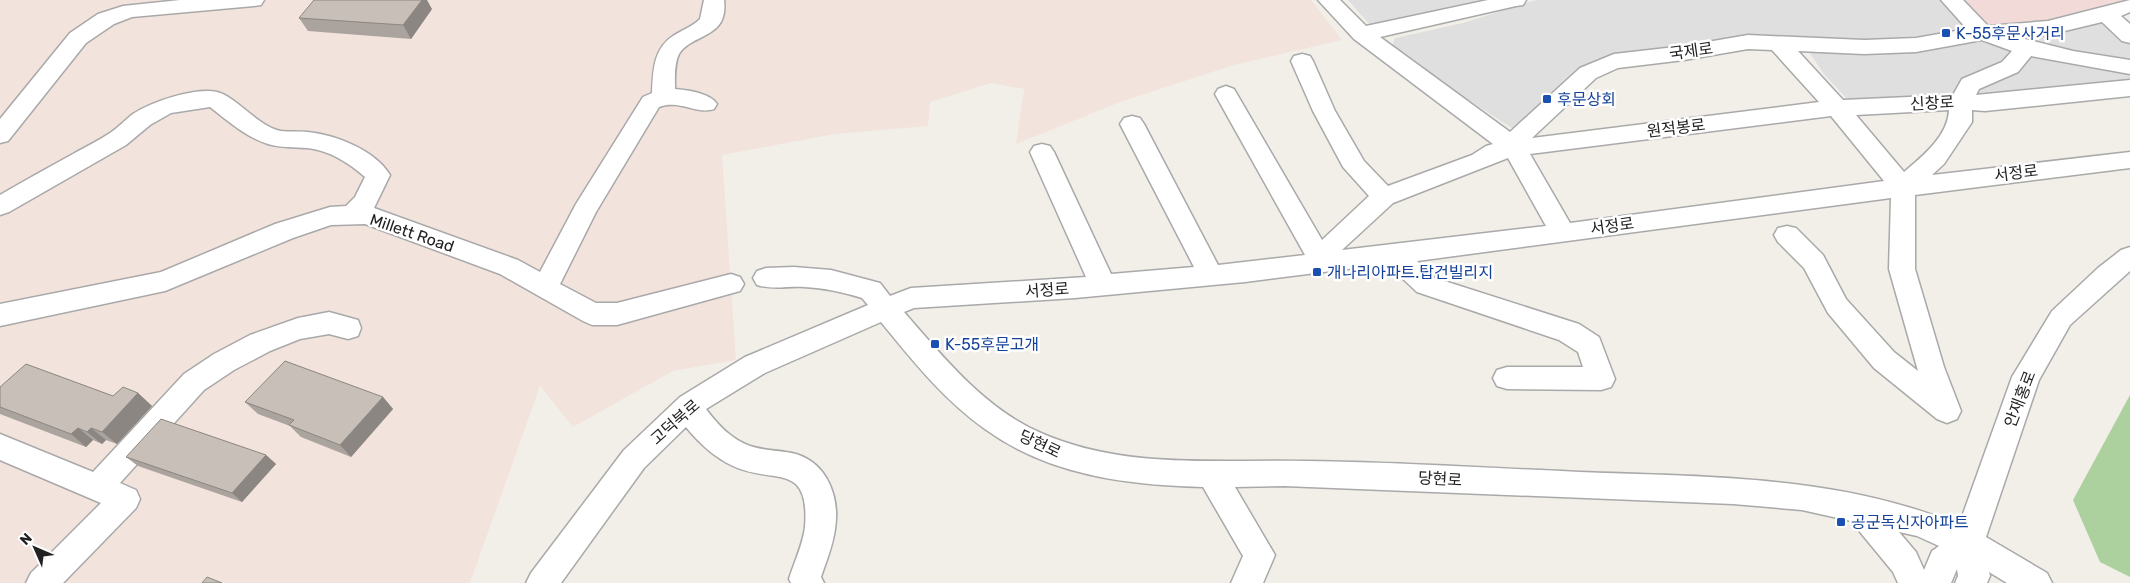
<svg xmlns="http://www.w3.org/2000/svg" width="2130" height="583" font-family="Rubik,'Noto Sans KR',sans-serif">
	<rect width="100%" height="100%" fill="#f2efe9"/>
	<g fill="#e0dfdf">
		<polygon points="1348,0 1503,0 1371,26"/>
		<polygon points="1536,0 1943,0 1961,21 1964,28 1961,35 1876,45 1811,41 1626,54 1518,132 1438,80 1392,46 1395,38 1463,23"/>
		<polygon points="2107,20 2130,40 2130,66 1995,38"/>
		<polygon points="1991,41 2018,48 2005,64 1965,81 1963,105 1852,104 1824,74 1809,52 1869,54"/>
		<polygon points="2029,52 2130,71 2130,87 1973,104 1973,86"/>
	</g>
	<polygon fill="#f2dad9" points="1958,0 2130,0 2130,4 2053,28 1985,28"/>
	<polygon fill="#f3e3dd" points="0,0 1311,0 1342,40 1234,65 1123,101 1016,144 1024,89 991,83 930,102 928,126 835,134 722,155 736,360 673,371 573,427 540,386 470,583 0,583"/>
	<polygon fill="#add19e" points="2130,395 2130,577 2100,562 2073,500"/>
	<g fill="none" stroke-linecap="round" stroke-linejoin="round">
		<defs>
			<g id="minor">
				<polygon points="180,0 264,0 261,5 254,6 132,17 114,24 86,43 8,141 0,143 0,119 70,33 98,14 123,6"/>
				<path d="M704 0H724C729 39 692 33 679 54 674 64 675 78 675 89 687 90 710 93 717 104L714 109C696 115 680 99 659 107L596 212 560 284 596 303H617L731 274 740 277 744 284 740 291 617 325H592L583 321 500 274 365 224 331 225 293 238 165 291 0 326V304L161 272 275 224 330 207 346 206 355 197 365 177C349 163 329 150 307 148 294 147 281 148 268 144 246 137 228 121 210 107L171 113 150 125 126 145 9 212 0 215V195C24 181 49 167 73 154 85 147 98 141 110 133 118 128 125 120 133 114 151 102 195 87 217 92 237 97 258 127 281 131 290 132 299 131 308 132 336 135 375 150 390 175L374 208 518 260 540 272 576 204 643 97 652 93C653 72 653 49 673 36 682 30 692 27 700 19Z"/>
				<path d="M1318 0H1340L1366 26 1488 0H1526L1523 5 1516 6 1380 37 1510 132 1580 68 1614 54 1684 46 1748 35 1864 40 1916 38 1967 29 1941 0H1963L1988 26 2048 21 2130 0V12L2121 16 2130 24V43L2122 41 2102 22 2048 35 2017 37 2073 51 2130 60V74L2031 56 2018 72 1979 89 1976 95 2130 80V96L1985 111 1972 110V122L1944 164 1932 175 2130 152V168L1915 195V269L1944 367 1961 411 1957 419 1947 423 1937 419 1874 368 1828 313 1804 268 1778 242 1774 235 1778 228 1787 226 1796 228 1823 255 1846 299 1894 352 1918 371 1889 269 1891 198 1417 261 1435 278 1579 324 1599 337 1615 379 1611 387 1601 390 1507 389 1497 386 1493 378 1497 370 1507 367H1583L1578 352 1559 340 1417 292 1387 264 1245 282 1075 298 914 308 904 312C943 357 985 409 1041 433 1125 470 1217 459 1306 461 1397 462 1488 468 1580 472 1708 477 1839 475 1959 525L2012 377 2052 311 2098 268 2121 250 2130 247V271L2070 325 2039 380 1986 537 2047 573 2052 583H2007L1989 572 1990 576 1987 583H1955L1958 576 1957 569 1951 583H1898L1893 572 1851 521 1802 510 1733 504 1284 486 1235 487 1275 555 1263 583H1231L1243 556 1203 487C1126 485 1048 475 985 429 944 400 912 360 881 322L765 373 706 409C717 424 732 440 750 446 765 451 781 450 796 454 828 464 840 498 835 529 833 545 826 562 821 577L824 583H791L789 579C794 563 803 544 805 527 810 460 773 485 733 466 714 457 699 443 686 427L644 468 561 583H526L531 573 624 450 680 397 745 357 868 305 862 298C843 292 824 288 804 287 788 286 772 290 757 285L753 278 757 271 766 268 794 267 831 270 880 283 890 296 911 288 1086 277 1030 152 1034 146 1042 144 1050 146 1054 152 1111 274 1194 267 1120 124 1124 118 1132 116 1140 118 1144 124 1218 265 1305 255 1215 94 1218 89 1226 86 1234 89 1322 240 1369 196 1343 167 1313 111 1291 61 1294 56 1302 54 1310 56 1313 61 1335 111 1364 161 1388 186 1472 155 1486 146 1493 144 1354 39ZM1982 40 2012 51 2002 62 1962 79 1953 95 1843 100 1798 51 1864 54 1916 52ZM1748 49 1772 50 1819 102 1532 138 1596 78 1618 68 1684 60ZM1949 110C1948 136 1923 156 1904 172L1856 115ZM1831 116 1884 181 1570 223 1530 154ZM1508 158 1546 226 1342 250 1393 203ZM1899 532 1917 536 1939 546 1932 551 1924 570 1916 552Z"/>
				<polygon points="329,312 358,320 361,328 358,336 348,339 329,334 300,339 270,351 234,370 204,390 120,483 136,490 140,499 136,508 63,583 26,583 31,573 101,503 0,460 0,434 93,472 184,374 214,354 250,335 298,318"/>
			</g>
		</defs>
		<use href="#minor" stroke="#a9a9a9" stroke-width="3"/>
		<use href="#minor" fill="#fff" fill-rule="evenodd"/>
	</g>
	<g fill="#aba49e">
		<polygon points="432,9 411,39 308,31 299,18"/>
		<polygon points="0,387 113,396 138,393 152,406 117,444 106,440 102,444 93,440 86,447 0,414"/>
		<polygon points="383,397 393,409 351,457 301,437 290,426 258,414 245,402"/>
		<polygon points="266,455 276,464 242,502 138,466 126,457"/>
	</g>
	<g fill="#8b8681">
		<polygon points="422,0 427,0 432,9 411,39 403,25"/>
		<polygon points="138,393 152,406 117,444 102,432"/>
		<polygon points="383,397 393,409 351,457 340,445"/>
		<polygon points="78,428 93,440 86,447 71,434"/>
		<polygon points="91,428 106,440 102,444 87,432"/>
		<polygon points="266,455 276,464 242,502 232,493"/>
	</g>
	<g fill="#c7bfb8" stroke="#8b8681">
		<polygon points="314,0 422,0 403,25 299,18"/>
		<polygon points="285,361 383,397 340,445 289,425 294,420 245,402"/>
		<polygon points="26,364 113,396 123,387 138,393 102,432 91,428 87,432 78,428 71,434 0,407 0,387"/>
		<polygon points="161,419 266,455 232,493 126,457"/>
		<polygon points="207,577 222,583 202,583"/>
	</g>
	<g fill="#1a4fb4" stroke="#fff" stroke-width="2">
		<rect x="1941" y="28" width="10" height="10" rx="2.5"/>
		<rect x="1542" y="94" width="10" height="10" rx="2.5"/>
		<rect x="1312" y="267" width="10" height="10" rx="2.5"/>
		<rect x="930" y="339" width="10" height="10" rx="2.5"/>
		<rect x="1836" y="517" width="10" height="10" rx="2.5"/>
	</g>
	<g text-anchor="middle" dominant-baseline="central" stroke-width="5" stroke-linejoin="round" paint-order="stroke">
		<g font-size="16" fill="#164399" stroke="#fff" text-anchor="start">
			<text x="1956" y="33">K-55후문사거리</text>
			<text x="1557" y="99">후문상회</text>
			<text x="1327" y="272">개나리아파트.탑건빌리지</text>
			<text x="945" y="344">K-55후문고개</text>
			<text x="1851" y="522">공군독신자아파트</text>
		</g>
		<g font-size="16" fill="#222" stroke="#fff">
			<text transform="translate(1691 51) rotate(-8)">국제로</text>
			<text transform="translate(1932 103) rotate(-3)">신창로</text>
			<text transform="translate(1676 128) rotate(-7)">원적봉로</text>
			<text transform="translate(2016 173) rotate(-7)">서정로</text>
			<text transform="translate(1612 226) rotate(-8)">서정로</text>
			<text transform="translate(412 233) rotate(19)">Millett Road</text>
			<text transform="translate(1047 290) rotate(-4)">서정로</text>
			<text transform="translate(2020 399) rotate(-69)">안재홍로</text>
			<text transform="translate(675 422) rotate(-41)">고덕북로</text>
			<text transform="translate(1040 444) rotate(25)">당현로</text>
			<text transform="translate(1440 479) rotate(3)">당현로</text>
		</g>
	</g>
	<g transform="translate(35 548) rotate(315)" stroke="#ffffff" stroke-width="4" paint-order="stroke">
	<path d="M0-4L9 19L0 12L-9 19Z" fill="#222222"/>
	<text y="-8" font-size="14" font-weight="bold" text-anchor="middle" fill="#222222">N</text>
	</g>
</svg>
